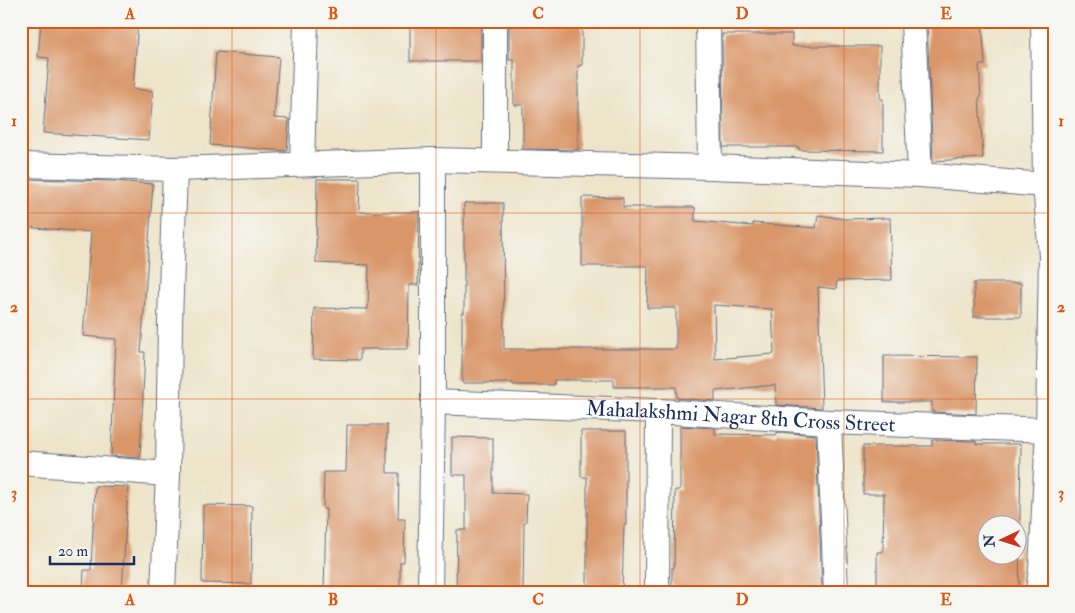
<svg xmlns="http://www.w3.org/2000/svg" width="1075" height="613" font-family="'IM FELL Double Pica',serif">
	<rect width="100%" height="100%" fill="#f6f6f2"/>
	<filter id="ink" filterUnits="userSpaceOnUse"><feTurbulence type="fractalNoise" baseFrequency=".02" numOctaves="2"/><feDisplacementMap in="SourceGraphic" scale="10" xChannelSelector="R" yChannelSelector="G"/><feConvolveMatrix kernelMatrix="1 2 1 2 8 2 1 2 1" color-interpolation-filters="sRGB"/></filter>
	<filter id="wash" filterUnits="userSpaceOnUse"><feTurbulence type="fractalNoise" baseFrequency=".0096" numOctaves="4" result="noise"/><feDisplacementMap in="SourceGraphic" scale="20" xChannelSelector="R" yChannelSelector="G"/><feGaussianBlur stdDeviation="1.12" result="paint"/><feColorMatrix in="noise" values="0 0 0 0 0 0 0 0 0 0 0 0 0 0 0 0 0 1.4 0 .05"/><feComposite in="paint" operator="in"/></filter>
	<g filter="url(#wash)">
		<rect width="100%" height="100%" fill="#ede4c9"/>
		<g id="blocks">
			<g fill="#d99669" fill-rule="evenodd">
				<polygon points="41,21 138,21 133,89 153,91 149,140 43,133 49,58 38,57"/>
				<rect x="410" y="21" width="71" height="40"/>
				<polygon points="509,21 582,21 582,65 578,66 578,150 523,149 523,105 514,105 514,60 509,60"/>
				<polygon points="955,21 982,21 985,65 979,65 981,98 979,98 983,158 933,161 927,23"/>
				<polygon points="722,34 792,34 792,46 880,46 880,99 883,99 883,151 799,150 799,147 723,147"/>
				<polygon points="216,52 279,57 274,118 289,119 287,151 210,145"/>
				<polygon points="21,179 115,181 153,184 141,352 145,352 140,458 111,456 116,339 83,336 91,232 21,227"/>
				<polygon points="317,179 360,179 359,212 419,212 418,285 409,285 408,349 360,349 360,360 313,359 314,308 368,309 369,265 316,263"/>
				<path d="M582 197 623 198V207H695V221L753 226V223L816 228 818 215 845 219 890 218 892 280 837 281 836 289 818 287 822 408 776 405 775 385 715 391V401L677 398 676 387H614V380H554V385H513V383H462V313H464V203H503L504 349H676V308H647L648 266H582ZM714 305 772 309 774 354 715 359Z"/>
				<rect x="974" y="283" width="47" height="34"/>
				<polygon points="884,356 977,357 976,414 932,412 932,402 884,402"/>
				<polygon points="347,425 387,425 387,473 399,473 398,519 405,519 404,562 400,562 400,592 324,592 326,509 323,509 324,472 346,472"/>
				<polygon points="680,426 715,428 715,434 777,435 777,432 816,435 822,592 672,592 672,568 674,568 675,490 680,490"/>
				<polygon points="581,431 626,431 626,525 624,525 622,592 587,592 587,477 581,477"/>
				<polygon points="452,437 493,438 493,493 527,494 526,522 524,522 523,592 456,592 457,530 466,530 466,475 452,475"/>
				<path d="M932 440 976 441V444H1021L1019 592 877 591V552H883L884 494H863V446H932ZM988 526H1018V556H988Z"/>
				<polygon points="95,486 128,487 122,592 83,592 84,570 91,570"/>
				<polygon points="203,505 252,506 251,584 202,583"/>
			</g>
		</g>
	</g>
	<g filter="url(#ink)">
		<use href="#blocks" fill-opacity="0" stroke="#646e83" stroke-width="1"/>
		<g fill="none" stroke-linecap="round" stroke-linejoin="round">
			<defs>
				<g id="minor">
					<polyline points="495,21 495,161"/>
					<polyline points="708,21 710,167"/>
					<polyline points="913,21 920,175"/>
					<polyline points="302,164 306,21"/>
					<polyline points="21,165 175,169 433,160 710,167 920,175 1045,185 1054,187"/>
					<path id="s1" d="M433 402 658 411 829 422 1048 430"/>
					<polyline points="829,422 836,592"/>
					<polyline points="21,463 168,474"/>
					<polyline points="163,592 168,474 170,322 175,169"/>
					<polyline points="430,592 433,402 433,160"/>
					<polyline points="657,592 658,411"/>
					<polyline points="1038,592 1041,569 1048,430 1051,256 1045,185 1043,21"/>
				</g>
			</defs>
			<use href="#minor" stroke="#646e83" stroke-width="26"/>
			<use href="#minor" stroke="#fff" stroke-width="24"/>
		</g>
	</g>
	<path fill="none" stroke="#de5710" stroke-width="1" stroke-opacity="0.55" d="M232 21V592M436 21V592M640 21V592M844 21V592M21 213H1054M21 399H1054"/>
	<g text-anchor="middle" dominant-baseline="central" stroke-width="4.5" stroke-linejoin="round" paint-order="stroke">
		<g font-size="21" fill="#1b2f5e" stroke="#f6f6f2">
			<text stroke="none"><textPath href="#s1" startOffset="308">Mahalakshmi Nagar 8th Cross Street</textPath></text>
		</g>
	</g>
	<rect width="1075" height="613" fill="none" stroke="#f6f6f2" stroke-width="55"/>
	<g transform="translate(1002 540) rotate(266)"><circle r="24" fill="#f6f6f2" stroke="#9ea6b7"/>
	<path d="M0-4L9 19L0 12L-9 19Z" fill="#c8321e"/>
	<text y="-8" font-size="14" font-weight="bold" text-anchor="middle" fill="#1b2f5e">N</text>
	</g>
	<path d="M50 556v8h84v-8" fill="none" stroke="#1b2f5e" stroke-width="2.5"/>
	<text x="58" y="556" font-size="15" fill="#1b2f5e" stroke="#f6f6f2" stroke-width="4" paint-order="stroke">20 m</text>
	<rect x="28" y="28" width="1020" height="558" fill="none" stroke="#de5710" stroke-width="2"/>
	<g font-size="16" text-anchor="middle" font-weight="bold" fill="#de5710">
		<text x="130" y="19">A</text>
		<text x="333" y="19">B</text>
		<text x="538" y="19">C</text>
		<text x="742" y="19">D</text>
		<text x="946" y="19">E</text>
		<text x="14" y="126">1</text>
		<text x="1061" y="126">1</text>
		<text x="14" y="312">2</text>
		<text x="1061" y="312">2</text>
		<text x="14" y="498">3</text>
		<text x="1061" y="498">3</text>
		<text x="130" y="605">A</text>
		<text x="333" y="605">B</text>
		<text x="538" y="605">C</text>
		<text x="742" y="605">D</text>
		<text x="946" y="605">E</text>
	</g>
</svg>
